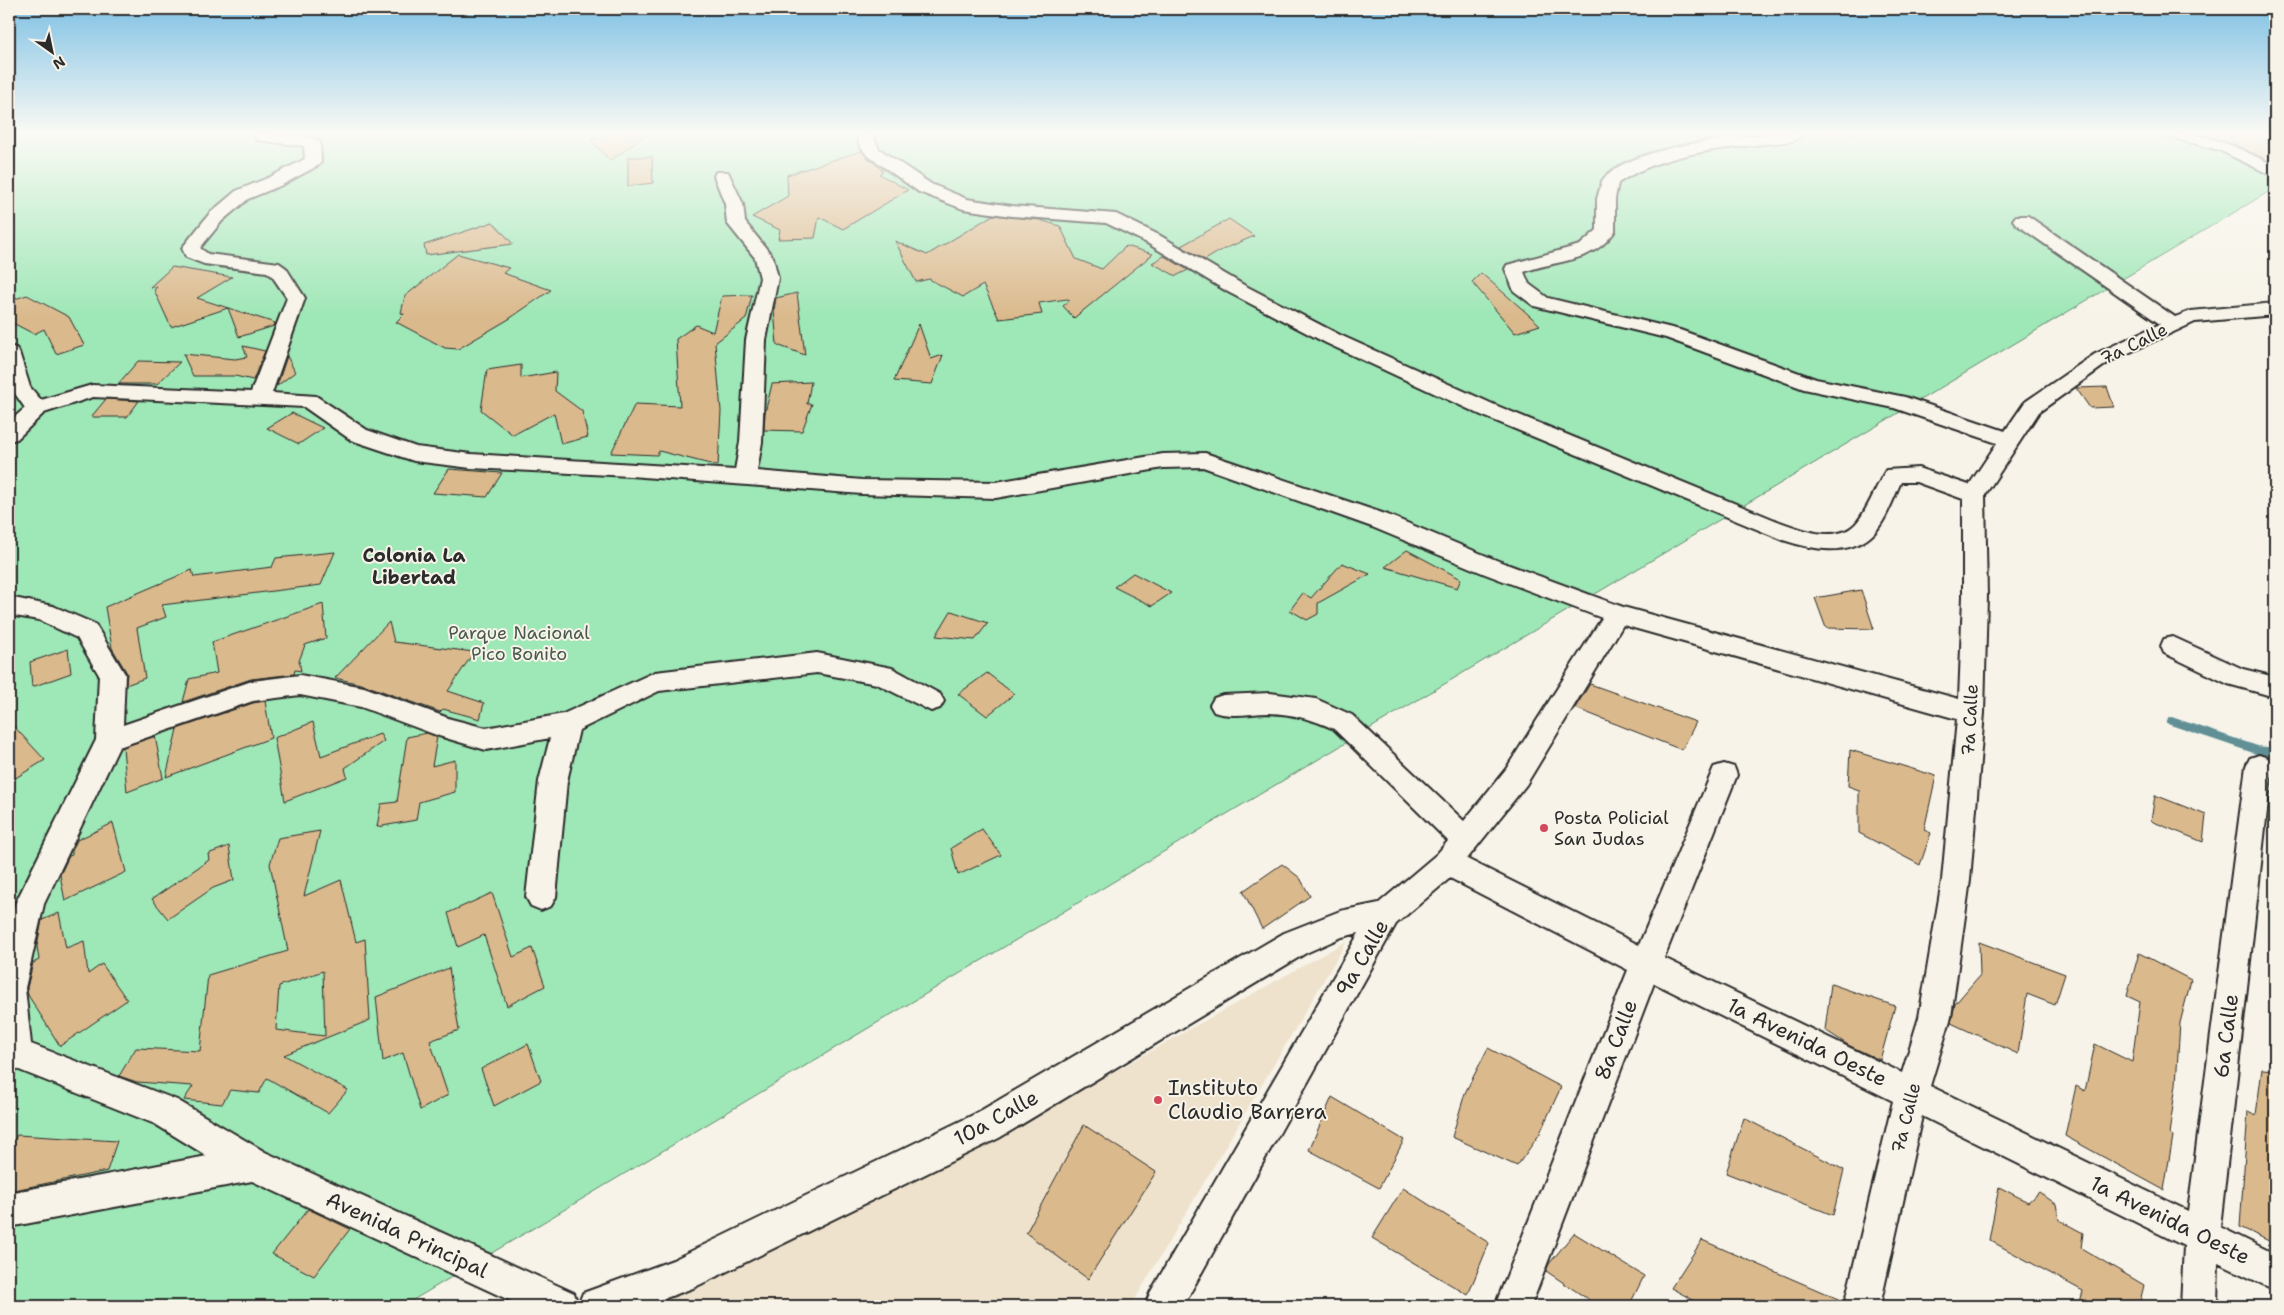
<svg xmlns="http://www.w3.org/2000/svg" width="2284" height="1315" font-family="'Shantell Sans',sans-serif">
	<rect width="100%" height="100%" fill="#f7f3e8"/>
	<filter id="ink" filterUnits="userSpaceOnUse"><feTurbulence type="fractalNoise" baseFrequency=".02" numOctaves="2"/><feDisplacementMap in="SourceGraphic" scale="10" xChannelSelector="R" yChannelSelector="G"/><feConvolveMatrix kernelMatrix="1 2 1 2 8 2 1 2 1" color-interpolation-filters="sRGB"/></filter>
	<g filter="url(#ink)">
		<polygon fill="#eee2cc" points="1347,941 1131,1306 635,1306 709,1281 953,1162"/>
		<polygon fill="#9ee7b6" stroke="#648970" points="9,133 2275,133 2275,188 403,1306 9,1306"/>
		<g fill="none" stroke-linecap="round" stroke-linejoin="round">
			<polyline stroke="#609096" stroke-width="8" points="2171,721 2257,750 2275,752"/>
		</g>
		<g fill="#dab98c" stroke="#2b2b2b" fill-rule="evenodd">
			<polygon points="616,133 648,133 610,161 591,140"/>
			<polygon points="2199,133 2271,133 2275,145 2275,164 2236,145"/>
			<polygon points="861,151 883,171 879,174 908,190 843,229 819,217 815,238 778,239 780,230 752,217 788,196 787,175"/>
			<polygon points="628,157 652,157 653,183 628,186"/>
			<polygon points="993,215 1040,220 1060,226 1076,259 1102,269 1126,246 1153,254 1074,318 1063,306 1070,300 1067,299 1039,303 1042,314 999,319 983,285 963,297 929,279 916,282 895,241 927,255"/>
			<polygon points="1229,219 1254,236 1220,251 1205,260 1181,246"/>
			<polygon points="493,222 513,244 426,255 424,245"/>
			<polygon points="458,254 509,268 503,273 551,290 509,319 458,349 445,348 396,322 404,314 401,313 405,296"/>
			<polygon points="1164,256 1188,270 1176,276 1152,263"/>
			<polygon points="172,267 232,277 197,298 275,323 274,326 239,337 228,308 171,327 154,290 157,287 150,287"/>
			<polygon points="1481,273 1520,307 1540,325 1515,333 1472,282"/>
			<polygon points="797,293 805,355 777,345 774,310 776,298"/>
			<polygon points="27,295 69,317 84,345 56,354 44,329 34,334 9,321 9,301"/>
			<polygon points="752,295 746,319 715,343 721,411 718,466 659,451 657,455 611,453 635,404 680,406 676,339 696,325 713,332 722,296"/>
			<polygon points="919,324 931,359 943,355 932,384 894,381"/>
			<polygon points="243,346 265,351 253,380 235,376 193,376 183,354 235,359 247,357"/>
			<polygon points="287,356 295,372 277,386"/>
			<polygon points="138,361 180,362 157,384 118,384"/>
			<polygon points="521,365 521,378 556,372 555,391 582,411 588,437 561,444 554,413 513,435 481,410 487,370"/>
			<polygon points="811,382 807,404 812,404 802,431 764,430 765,413 772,384"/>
			<polygon points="2107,387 2114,407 2090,408 2076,388"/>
			<polygon points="106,399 139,401 127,417 91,417"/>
			<polygon points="292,413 323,428 299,444 267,428"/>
			<polygon points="449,469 502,473 487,497 433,493"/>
			<polygon points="1407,550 1461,579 1457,588 1385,567"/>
			<polygon points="335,552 321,585 162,605 166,617 137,628 145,678 126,685 127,673 112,648 105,607 192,570 194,577 272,567 276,558"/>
			<polygon points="1342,563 1370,574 1318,603 1318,614 1307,620 1290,610 1303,593 1311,598"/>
			<polygon points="1133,573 1171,593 1152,606 1114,587"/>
			<polygon points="1861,590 1874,629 1826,628 1815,598"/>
			<polygon points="323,604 326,638 305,645 299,661 301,671 295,670 294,674 251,679 183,702 189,679 217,673 212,642"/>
			<polygon points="951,611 988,623 975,640 936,636"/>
			<polygon points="389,622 394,642 474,652 448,691 484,703 480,719 443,709 440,712 365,685 335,678"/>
			<polygon points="68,649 71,673 32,687 30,662"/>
			<polygon points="987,673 1014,694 987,716 958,694"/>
			<polygon points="1590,684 1696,722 1682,750 1575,708"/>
			<polygon points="265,701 271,738 166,777 177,729 253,703"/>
			<polygon points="9,721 45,760 9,782"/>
			<polygon points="313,722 321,756 380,734 384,741 345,768 347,777 285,801 274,738"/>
			<polygon points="427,733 437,737 432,766 455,760 455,792 419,802 416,820 377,827 381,804 397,802 407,737"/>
			<polygon points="155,736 163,778 127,792 123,747"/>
			<polygon points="1850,750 1936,776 1924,830 1931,833 1920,865 1859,833 1859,790 1848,786"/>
			<polygon points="2155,795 2206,815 2203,842 2151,821"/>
			<polygon points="113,823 126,872 65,901 60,875 69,856 72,855 72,851 77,840"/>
			<polygon points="982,829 1001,855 958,875 951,848"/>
			<path d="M320 831 304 896 341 880 356 942 365 939 370 1020 284 1055 348 1090 328 1113 267 1078 259 1093 230 1090 222 1104 184 1100 193 1086 137 1082 119 1076 136 1048 200 1051 208 975 288 951 270 864 278 838ZM323 971 325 1036 276 1030 279 986Z"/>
			<polygon points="229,846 234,880 213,888 168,919 152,899 209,860 208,854"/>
			<polygon points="1282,864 1300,878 1310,896 1262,929 1243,891"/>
			<polygon points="492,893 513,957 532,948 545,986 507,1006 484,935 458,947 448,913"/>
			<polygon points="59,913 66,948 84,941 88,974 102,964 127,1000 60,1046 28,995 27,988 33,963 39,960 37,946 42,920"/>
			<polygon points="1979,942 2065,974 2055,1005 2027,994 2018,1054 1951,1023 1955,1004 1980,975"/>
			<polygon points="2139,953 2191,980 2180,1023 2176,1084 2169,1134 2173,1136 2164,1190 2065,1136 2076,1086 2085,1091 2095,1044 2132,1062 2140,1002 2127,996"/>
			<polygon points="449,968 459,1030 430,1041 448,1095 420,1110 403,1053 383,1061 376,997"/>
			<polygon points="1831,984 1895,1006 1880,1060 1848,1045 1825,1030"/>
			<polygon points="528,1044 541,1081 494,1106 481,1069"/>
			<polygon points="1488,1048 1561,1087 1539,1135 1517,1166 1452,1137 1465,1093"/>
			<polygon points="2262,1069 2275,1070 2275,1244 2240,1227 2248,1111 2256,1115"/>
			<polygon points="1332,1097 1404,1140 1379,1188 1309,1150"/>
			<polygon points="1744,1118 1844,1170 1833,1215 1726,1173"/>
			<polygon points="1084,1125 1156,1172 1088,1279 1026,1233"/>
			<polygon points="17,1135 117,1141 107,1171 9,1191 9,1149"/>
			<polygon points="1999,1187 2028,1202 2039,1192 2056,1204 2059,1220 2083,1233 2081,1248 2144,1285 2139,1306 2079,1306 2083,1291 1989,1240"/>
			<polygon points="1403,1188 1489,1243 1468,1295 1372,1238"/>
			<polygon points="308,1209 350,1229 314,1276 272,1254"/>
			<polygon points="1574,1233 1644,1276 1629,1306 1598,1306 1546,1271 1549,1264"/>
			<polygon points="1702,1240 1843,1301 1842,1306 1704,1306 1671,1288"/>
		</g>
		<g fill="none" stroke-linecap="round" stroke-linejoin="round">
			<defs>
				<g id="minor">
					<path d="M252 133 312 137 320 142 321 161 319 165 282 185 248 199 222 221 200 248 208 254 279 263 286 268 305 298 272 393 316 396 367 430 416 447 471 454 735 470 740 442 746 340 760 278 755 258 727 223 725 204 714 176 716 172H728L730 176 743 204 745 222 773 257 778 278 766 340 762 442 757 471 862 480 996 482 1163 454 1205 453 1388 515 1501 562 1623 607 1959 699 1963 596V499L1916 482H1901C1893 499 1885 524 1871 536 1846 557 1811 549 1783 540L1481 415 1326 343 1228 292 1147 243 1106 223 1012 216 963 209 919 192 867 155 860 146 856 133H872L879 149 931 184 967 199 1012 206 1116 214 1159 235 1242 284 1340 335 1495 405 1775 520C1799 529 1839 546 1858 521 1870 505 1876 486 1886 470L1918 468 1969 485 1997 443 1894 408 1804 389 1666 338 1534 306 1514 291 1505 269 1507 265 1580 245 1597 230V199L1602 181C1626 145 1757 133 1799 133L1801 136 1793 141C1733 148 1670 149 1618 183L1615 199V231C1592 264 1558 259 1524 272L1529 284 1548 298 1680 330 1816 379 1905 397 2005 431 2025 402 2095 354 2160 324 2016 224 2013 220 2016 216H2028L2175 317 2191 311 2275 303V315L2195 322 2109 362 2039 412 1985 495 1987 596 1984 713 1970 880 1951 1017 1930 1086 2188 1211 2246 766 2250 758 2259 755 2268 758 2272 766 2220 1227 2275 1254V1290L2218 1263 2217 1306H2181L2184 1246 1922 1116 1880 1306H1844L1893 1101 1654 983 1531 1306H1495L1628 970 1450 878 1396 924 1183 1306H1145L1150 1293 1359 933 1342 937 1306 953 999 1138 693 1288 644 1306H522L252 1181 9 1227V1193L207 1156 155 1124 9 1066V931L15 904 96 740 99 675 77 638 39 620 9 615V597L53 606 95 624 125 674 123 725 252 681 300 675 364 687 451 719 486 728 563 714 655 672 817 653 892 668 940 694 944 701 940 708 931 711 877 684 817 673 659 691 579 730 567 781 556 897 551 906 541 910 531 906 526 897 539 781 550 738 486 750 439 736 361 707 300 695 253 701 119 747 44 904 25 988 31 1044 177 1100 265 1152 574 1293 578 1305 583 1293 673 1260 975 1114 1284 933 1340 911 1379 903 1437 854 1448 841 1334 729C1313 719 1292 714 1269 713 1251 713 1232 718 1214 712L1210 705 1214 698 1223 695 1270 693 1316 699 1352 715 1464 821 1506 769 1602 618 1485 574 1372 527 1203 467 1163 468 996 498 862 494 630 476 471 468 414 461 351 440 304 407 93 397 44 413 17 439 9 441V422L25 408 9 385V346L16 348 19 352 30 387 41 400 92 385 251 392 287 298 272 276 267 272 204 264 186 257 182 248 210 213 236 191 270 177 305 159 304 146 257 140ZM1623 625 1957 719 1942 880 1919 1017 1902 1073 1664 958 1737 775 1734 767 1724 764 1714 767 1639 945 1467 859 1526 785Z"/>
					<path d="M2164 133C2205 131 2239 148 2275 166V177L2219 150 2166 136Z"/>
					<polygon points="2173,637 2243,669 2275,677 2275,697 2228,684 2164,653 2161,646 2164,639"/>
				</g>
			</defs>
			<use href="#minor" stroke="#2b2b2b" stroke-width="4"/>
			<use href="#minor" fill="#f7f3e8" fill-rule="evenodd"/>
		</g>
	</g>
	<linearGradient id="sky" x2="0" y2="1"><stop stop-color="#7fc1e4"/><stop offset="0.42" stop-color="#fbfaf5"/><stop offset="1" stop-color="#fbfaf5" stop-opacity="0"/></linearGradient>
	<rect width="2284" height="317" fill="url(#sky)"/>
	<g fill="#d1495b" stroke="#f7f3e8" stroke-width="2">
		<circle cx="1544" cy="828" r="5"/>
		<circle cx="1158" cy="1100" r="5"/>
	</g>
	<g text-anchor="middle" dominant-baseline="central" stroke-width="4" stroke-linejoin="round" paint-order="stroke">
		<g font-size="18" fill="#2b2b2b" stroke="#f7f3e8">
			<text transform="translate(2134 344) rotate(-26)">7a Calle</text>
			<text transform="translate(1970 720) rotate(-87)">7a Calle</text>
			<text transform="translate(1906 1118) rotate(-76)">7a Calle</text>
		</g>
		<g font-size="18" fill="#485a4e" stroke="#f7f3e8">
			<text x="519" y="633">Parque Nacional<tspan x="519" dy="21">Pico Bonito</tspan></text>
		</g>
		<g font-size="18" fill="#2b2b2b" stroke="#f7f3e8" text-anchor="start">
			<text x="1554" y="818">Posta Policial<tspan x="1554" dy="21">San Judas</tspan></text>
		</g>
		<g font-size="19" font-weight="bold" fill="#2b2b2b" stroke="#f7f3e8">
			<text x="414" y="555">Colonia La<tspan x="414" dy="22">Libertad</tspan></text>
		</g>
		<g font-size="21" fill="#2b2b2b" stroke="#f7f3e8">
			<text transform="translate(1362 958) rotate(-60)">9a Calle</text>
			<text transform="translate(2226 1036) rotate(-83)">6a Calle</text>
			<text transform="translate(1616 1040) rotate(-69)">8a Calle</text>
			<text transform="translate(1807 1042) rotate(26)">1a Avenida Oeste</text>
			<text transform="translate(996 1118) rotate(-29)">10a Calle</text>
			<text transform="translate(2170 1220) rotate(26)">1a Avenida Oeste</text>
			<text transform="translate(407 1235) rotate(25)">Avenida Principal</text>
		</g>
		<g font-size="21" fill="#2b2b2b" stroke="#f7f3e8" text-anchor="start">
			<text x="1168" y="1088">Instituto<tspan x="1168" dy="24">Claudio Barrera</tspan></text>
		</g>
	</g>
	<rect width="2284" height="1315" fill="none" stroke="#f7f3e8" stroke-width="30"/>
	<rect x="15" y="15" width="2254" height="1285" fill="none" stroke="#2b2b2b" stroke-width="2" filter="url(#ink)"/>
	<g transform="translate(52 52) rotate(147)" stroke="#f7f3e8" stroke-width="4" paint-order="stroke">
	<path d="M0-4L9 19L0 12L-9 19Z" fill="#2b2b2b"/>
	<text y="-8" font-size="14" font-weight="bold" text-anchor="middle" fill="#2b2b2b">N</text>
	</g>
</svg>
